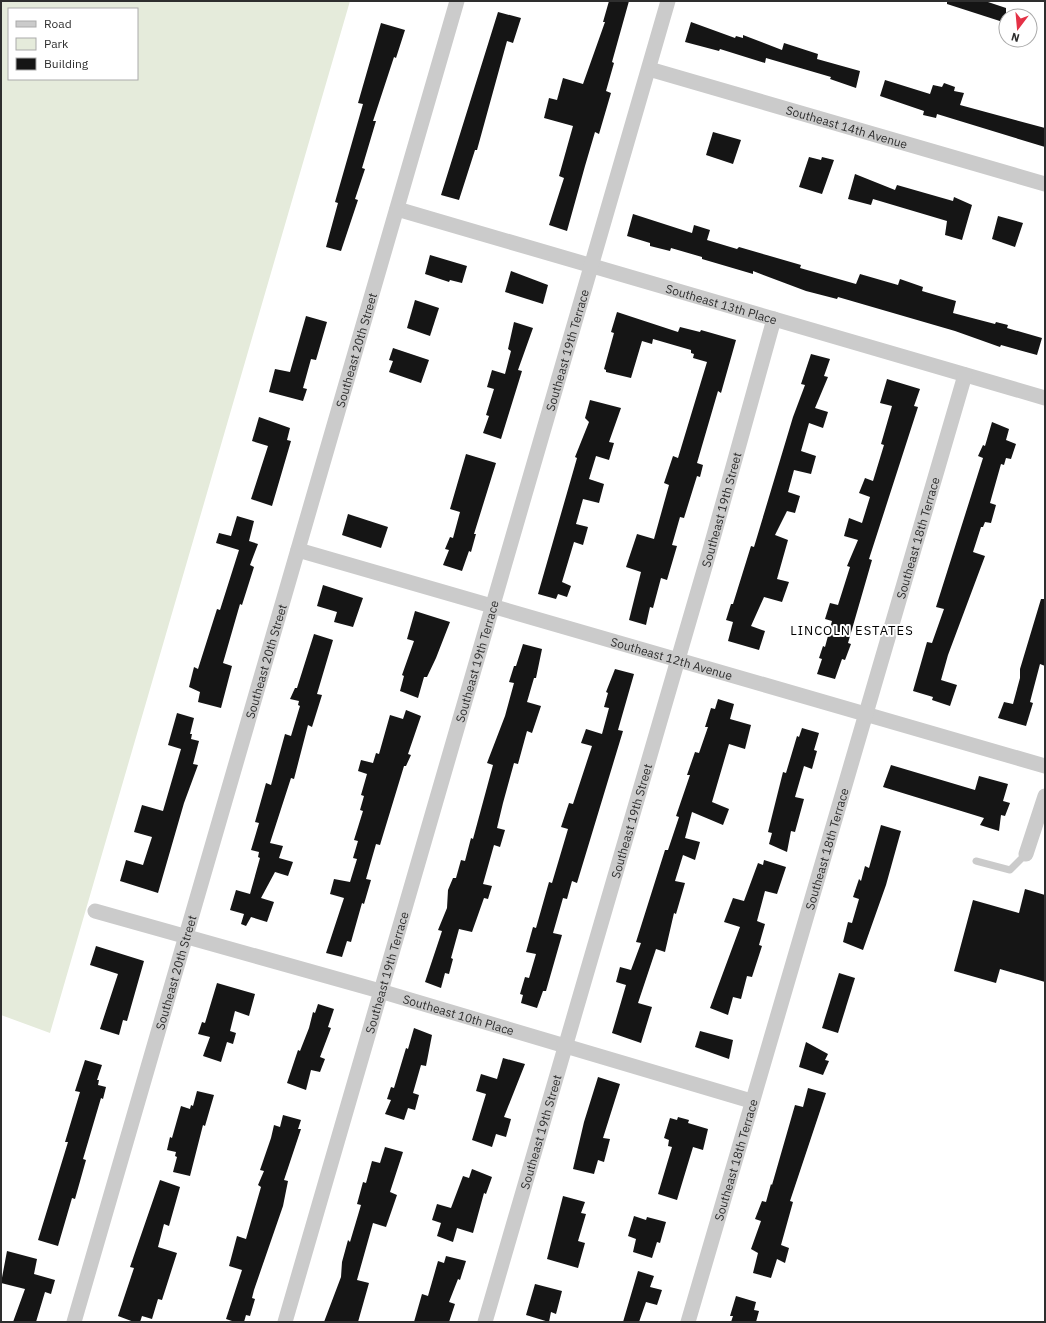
<svg xmlns="http://www.w3.org/2000/svg" width="1046" height="1323" font-family="'IBM Plex Sans',sans-serif">
	<rect width="100%" height="100%" fill="#fff"/>
	<path fill="#e5ebdb" fill-rule="evenodd" d="M1 1H350L50 1033 1 1015ZM9 9H137V79H9Z"/>
	<g fill="#151515">
		<polygon points="609,1 629,1 612,62 614,63 606,91 611,93 599,134 595,132 585,166 567,231 549,225 564,178 559,176 573,126 544,118 549,98 557,100 563,78 583,84 605,22 603,22"/>
		<polygon points="947,1 985,1 1006,8 1006,23 947,4"/>
		<polygon points="498,12 521,18 513,43 507,41 477,150 475,150 459,200 441,195"/>
		<polygon points="691,22 735,38 736,36 743,38 743,35 782,50 784,43 818,54 817,59 860,71 856,88 830,79 831,77 766,58 765,63 720,49 719,51 685,42"/>
		<polygon points="381,23 405,30 396,58 394,57 373,121 376,121 362,168 365,169 355,199 358,200 341,251 326,247 338,203 335,202 363,104 358,103"/>
		<polygon points="885,80 930,94 933,85 942,87 944,83 955,87 954,91 964,93 960,105 1045,128 1045,147 937,114 936,118 923,115 924,111 880,96"/>
		<polygon points="713,132 741,140 733,164 706,155"/>
		<polygon points="809,157 821,160 822,157 834,160 822,194 799,187"/>
		<polygon points="855,174 895,190 897,185 953,201 954,197 972,205 962,240 945,235 947,221 873,199 871,205 848,199"/>
		<polygon points="633,214 692,233 694,225 710,230 707,240 737,249 739,247 801,265 800,268 856,284 860,274 898,285 900,279 923,287 922,291 956,301 953,313 995,324 996,322 1008,325 1007,328 1042,338 1037,355 1001,345 1000,347 955,331 838,297 837,299 806,291 753,271 753,274 702,259 702,257 671,248 670,251 650,246 650,243 627,236"/>
		<polygon points="998,216 1023,223 1015,247 992,239"/>
		<polygon points="430,255 467,266 462,283 450,280 449,282 425,274"/>
		<polygon points="511,271 548,285 543,304 505,292"/>
		<polygon points="415,300 439,308 430,336 407,328"/>
		<polygon points="617,312 678,332 680,327 700,332 701,330 736,340 721,393 718,391 697,463 703,465 700,477 697,476 684,518 680,517 672,545 677,546 667,580 661,578 653,608 650,607 646,625 629,620 641,572 626,567 637,534 654,539 669,485 664,483 673,456 678,458 707,362 693,358 694,354 691,353 691,350 653,339 652,344 642,341 631,378 606,372 606,370 604,369 614,333 611,332"/>
		<polygon points="306,316 327,322 316,360 311,359 303,388 307,389 303,401 269,392 275,369 290,372"/>
		<polygon points="514,322 533,328 518,370 522,371 501,439 483,433 489,416 486,415 494,389 487,387 492,370 505,374 511,351 508,349"/>
		<polygon points="393,348 429,360 421,383 389,372 393,361 389,360"/>
		<polygon points="811,354 830,359 824,376 828,377 815,408 828,412 823,428 809,423 801,451 816,456 811,474 794,470 788,492 800,496 795,513 787,511 775,535 788,540 777,579 789,582 782,602 764,597 751,626 765,631 759,650 728,641 733,622 726,620 731,604 733,604 751,546 754,547 793,417 805,385 801,384"/>
		<polygon points="887,379 920,389 914,406 918,407 869,559 872,560 848,643 851,644 845,660 842,659 835,679 817,674 822,659 819,658 823,646 825,647 832,621 825,619 830,603 838,605 850,567 847,566 858,540 844,536 849,518 862,523 870,497 859,493 865,478 873,481 884,445 881,444 892,406 880,403"/>
		<polygon points="590,400 621,408 609,442 614,443 609,460 596,456 589,479 604,484 599,503 583,499 576,524 588,527 583,545 574,542 562,582 571,586 567,597 558,594 556,599 538,594 577,458 575,457 589,422 585,418"/>
		<polygon points="259,417 290,428 287,440 291,441 272,506 251,499 268,446 252,441"/>
		<polygon points="992,422 1009,429 1006,440 1016,444 1011,459 1006,458 1004,465 1001,464 990,503 996,505 991,523 985,522 983,527 981,527 973,552 985,556 948,655 941,680 957,685 950,706 932,700 933,697 913,691 927,642 932,643 944,609 936,607 983,458 978,456 983,445 985,446"/>
		<polygon points="466,454 496,463 474,534 476,534 471,552 469,551 462,571 443,565 449,550 445,549 450,537 453,538 460,512 450,509"/>
		<polygon points="348,514 388,527 381,548 342,535"/>
		<polygon points="237,516 254,521 249,541 258,544 250,565 254,567 242,605 240,604 223,663 232,666 221,708 198,702 200,692 189,687 194,667 198,669 217,609 220,610 239,550 216,543 219,533 231,536"/>
		<polygon points="323,585 363,598 353,627 334,622 337,612 317,606"/>
		<polygon points="1041,599 1045,599 1045,666 1040,664 1030,702 1033,703 1026,726 998,718 1004,702 1013,704 1020,678 1020,669"/>
		<polygon points="415,611 450,622 436,658 427,677 424,677 418,698 400,691 404,676 402,675 414,641 407,639"/>
		<polygon points="314,634 333,640 317,694 322,695 312,727 308,725 294,779 291,778 270,843 283,846 279,858 293,862 288,876 275,872 261,898 274,902 267,922 251,917 246,926 241,924 244,914 230,910 236,890 250,894 260,858 258,857 259,852 251,850 259,823 255,822 266,783 271,785 285,734 291,736 300,706 298,705 299,701 290,699 295,688 297,688"/>
		<polygon points="523,644 542,649 536,678 534,678 527,702 541,706 532,733 527,731 518,764 514,763 503,803 497,828 505,830 500,847 494,845 483,884 492,886 488,899 484,898 472,932 459,929 451,958 453,959 449,974 445,973 441,988 425,982 442,931 438,930 447,908 448,890 453,878 456,878 461,860 465,861 471,838 473,839 493,765 487,763 505,716 514,683 509,682 514,666 516,666"/>
		<polygon points="615,669 634,674 618,730 623,731 577,883 572,881 567,899 563,898 553,933 562,935 546,991 543,991 537,1008 521,1003 523,995 520,994 525,977 529,978 536,954 526,952 533,927 536,928 549,882 552,883 568,829 561,827 569,803 573,804 592,746 581,743 586,729 602,734 609,708 604,707 608,693 606,692"/>
		<polygon points="718,699 734,704 730,719 751,725 745,749 729,744 712,802 729,809 723,825 692,812 685,838 700,842 695,860 683,855 675,881 685,883 676,914 674,913 665,952 656,949 638,1003 652,1007 641,1043 612,1033 626,985 616,982 620,967 631,970 641,943 636,942 665,850 668,850 679,817 676,816 690,775 687,775 695,752 699,753 708,727 705,727 711,708 715,709"/>
		<polygon points="406,710 421,716 408,754 411,755 406,766 404,766 380,845 376,844 366,879 371,880 364,904 362,903 351,942 347,941 342,957 326,953 344,898 330,894 334,879 350,882 357,859 353,858 358,841 354,840 363,811 360,810 364,796 361,795 367,774 358,771 361,760 373,763 376,753 379,754 390,715 403,719"/>
		<polygon points="177,713 194,718 190,734 192,734 191,739 199,741 193,764 198,765 184,803 158,893 120,881 126,860 143,865 152,837 134,832 142,805 163,811 181,749 168,745"/>
		<polygon points="802,728 819,733 814,750 817,751 812,769 804,766 795,797 804,799 795,832 791,831 787,852 769,844 772,833 768,832 783,772 786,773 797,736 799,737"/>
		<polygon points="891,765 975,790 979,776 1008,784 1003,801 1010,803 1005,816 1001,815 999,831 980,825 984,818 883,787"/>
		<polygon points="881,825 901,831 886,885 863,950 843,942 848,922 852,923 859,899 853,897 859,879 861,881 865,866 869,868"/>
		<polygon points="764,860 786,867 777,894 765,891 757,921 765,924 759,945 762,946 752,977 747,976 741,999 733,997 728,1015 710,1008 740,927 724,922 733,898 744,901 758,863 763,865"/>
		<polygon points="1025,889 1045,895 1045,982 1000,969 996,983 954,971 973,900 1019,913"/>
		<polygon points="96,946 144,961 127,1021 123,1020 119,1035 100,1029 118,974 90,965"/>
		<polygon points="839,973 855,978 838,1033 822,1028"/>
		<polygon points="217,983 255,994 249,1016 235,1011 230,1031 236,1033 233,1044 227,1042 221,1062 203,1056 210,1037 198,1034 202,1022 205,1023"/>
		<polygon points="318,1004 334,1009 328,1027 331,1028 320,1057 325,1059 320,1072 311,1070 306,1090 287,1083 298,1050 300,1051 309,1028 313,1012 315,1013"/>
		<polygon points="414,1028 432,1035 426,1066 421,1065 413,1093 419,1095 415,1110 408,1108 404,1120 385,1114 391,1100 387,1099 391,1087 394,1088 406,1048 408,1049"/>
		<polygon points="700,1031 733,1040 729,1059 695,1047"/>
		<polygon points="806,1042 828,1054 825,1060 829,1061 823,1075 799,1067"/>
		<polygon points="503,1058 525,1064 504,1117 511,1119 506,1137 496,1134 492,1147 472,1140 486,1094 476,1091 481,1074 497,1079"/>
		<polygon points="85,1060 102,1065 97,1080 99,1080 98,1085 106,1087 103,1099 101,1098 83,1159 86,1160 75,1199 72,1198 58,1246 38,1240 68,1142 65,1142 80,1092 75,1091"/>
		<polygon points="598,1077 620,1084 603,1138 610,1139 604,1162 598,1160 594,1174 573,1169 584,1122"/>
		<polygon points="808,1088 826,1093 790,1201 793,1202 781,1245 789,1248 785,1263 777,1259 771,1278 753,1273 758,1253 751,1249 761,1221 755,1219 762,1201 766,1202 771,1184 772,1185 795,1105 803,1107"/>
		<polygon points="197,1091 214,1095 205,1126 203,1125 190,1176 173,1172 177,1157 175,1156 176,1152 167,1150 170,1137 172,1138 181,1106 190,1109 191,1105 193,1106"/>
		<polygon points="283,1115 301,1120 298,1129 301,1129 284,1180 288,1181 283,1206 254,1290 252,1298 255,1299 250,1316 246,1315 244,1322 235,1322 226,1319 242,1270 229,1266 237,1236 246,1239 261,1187 258,1185 264,1171 260,1170 271,1138 274,1125 280,1127"/>
		<polygon points="678,1117 689,1120 688,1123 708,1129 703,1150 693,1147 677,1200 658,1194 672,1147 668,1146 669,1140 664,1138 670,1118 677,1120"/>
		<polygon points="385,1147 403,1152 390,1192 397,1195 386,1227 373,1223 357,1280 369,1283 358,1322 324,1322 341,1277 342,1262 348,1240 350,1242 361,1205 357,1204 363,1182 366,1183 372,1161 380,1163"/>
		<polygon points="472,1169 492,1177 486,1194 484,1193 473,1233 457,1228 453,1242 437,1236 441,1223 432,1220 437,1204 451,1208 463,1176 469,1178"/>
		<polygon points="160,1180 180,1187 169,1226 164,1224 158,1247 177,1253 162,1300 158,1299 152,1319 142,1316 140,1322 134,1322 118,1316 134,1268 130,1267"/>
		<polygon points="563,1196 585,1202 581,1213 586,1214 578,1241 585,1243 578,1268 547,1259"/>
		<polygon points="634,1216 646,1220 647,1217 666,1222 660,1243 657,1242 652,1258 633,1252 636,1239 628,1236"/>
		<polygon points="7,1251 37,1259 34,1274 55,1280 51,1294 45,1292 36,1322 13,1322 25,1289 1,1283"/>
		<polygon points="446,1256 466,1261 460,1280 458,1279 449,1302 455,1304 449,1322 414,1322 422,1294 428,1296 438,1261 444,1263"/>
		<polygon points="638,1271 654,1276 650,1287 662,1290 657,1305 646,1302 639,1322 623,1322"/>
		<polygon points="535,1284 562,1291 556,1314 551,1312 549,1322 526,1315"/>
		<polygon points="736,1296 756,1302 754,1310 759,1311 756,1322 731,1322 733,1316 730,1316"/>
	</g>
	<g fill="none" stroke-linecap="round" stroke-linejoin="round">
		<polyline stroke="#cbcbcb" stroke-width="7" points="976,861 1010,870 1026,854"/>
		<g stroke="#cbcbcb" stroke-width="15">
			<path id="s1" d="M649 69 1045 184"/>
			<path id="s2" d="M397 209 1045 398"/>
			<path id="s3" d="M298 550 1045 766"/>
			<polyline points="1026,854 1045,796"/>
			<path id="s4" d="M95 911 380 991 751 1101"/>
			<path id="s5" d="M74 1322 457 1"/>
			<path id="s6" d="M285 1322 668 1"/>
			<path id="s7" d="M485 1322 709 553 774 319"/>
			<path id="s8" d="M688 1322 965 375"/>
		</g>
	</g>
	<g text-anchor="middle" dominant-baseline="central" stroke-width="4" stroke-linejoin="round" paint-order="stroke">
		<g font-size="12" fill="#2e2e2e" stroke="#fff">
			<text stroke="none"><textPath href="#s1" startOffset="206">Southeast 14th Avenue</textPath></text>
			<text stroke="none"><textPath href="#s2" startOffset="338">Southeast 13th Place</textPath></text>
			<text stroke="none"><textPath href="#s5" startOffset="1012">Southeast 20th Street</textPath></text>
			<text stroke="none"><textPath href="#s6" startOffset="1012">Southeast 19th Terrace</textPath></text>
			<text stroke="none"><textPath href="#s7" startOffset="846">Southeast 19th Street</textPath></text>
			<text stroke="none"><textPath href="#s8" startOffset="817">Southeast 18th Terrace</textPath></text>
			<text stroke="none"><textPath href="#s3" startOffset="389">Southeast 12th Avenue</textPath></text>
			<text stroke="none"><textPath href="#s6" startOffset="688">Southeast 19th Terrace</textPath></text>
			<text stroke="none"><textPath href="#s5" startOffset="688">Southeast 20th Street</textPath></text>
			<text stroke="none"><textPath href="#s7" startOffset="522">Southeast 19th Street</textPath></text>
			<text stroke="none"><textPath href="#s8" startOffset="493">Southeast 18th Terrace</textPath></text>
			<text stroke="none"><textPath href="#s5" startOffset="364">Southeast 20th Street</textPath></text>
			<text stroke="none"><textPath href="#s6" startOffset="364">Southeast 19th Terrace</textPath></text>
			<text stroke="none"><textPath href="#s4" startOffset="378">Southeast 10th Place</textPath></text>
			<text stroke="none"><textPath href="#s7" startOffset="198">Southeast 19th Street</textPath></text>
			<text stroke="none"><textPath href="#s8" startOffset="169">Southeast 18th Terrace</textPath></text>
		</g>
		<g font-size="13" letter-spacing="1" fill="#000" stroke="#fff">
			<text x="852" y="630">LINCOLN ESTATES</text>
		</g>
	</g>
	<rect width="1046" height="1323" fill="none" stroke="#2e2e2e" stroke-width="4"/>
	<rect x="8" y="8" width="130" height="72" fill="#ffffff" stroke="#ababab"/>
	<rect x="16" y="21" width="20" height="6" fill="#cbcbcb" stroke="#ababab"/>
	<text x="44" y="28" font-size="12" fill="#2e2e2e">Road</text>
	<rect x="16" y="38" width="20" height="12" fill="#e5ebdb" stroke="#ababab"/>
	<text x="44" y="48" font-size="12" fill="#2e2e2e">Park</text>
	<rect x="16" y="58" width="20" height="12" fill="#151515" stroke="#ababab"/>
	<text x="44" y="68" font-size="12" fill="#2e2e2e">Building</text>
	<g transform="translate(1018 28) rotate(196)"><circle r="19" fill="#ffffff" stroke="#ababab"/>
	<path d="M0-3L7 15L0 10L-7 15Z" fill="#e43146"/>
	<text y="-6" font-size="11" font-weight="bold" text-anchor="middle" fill="#2e2e2e">N</text>
	</g>
</svg>
